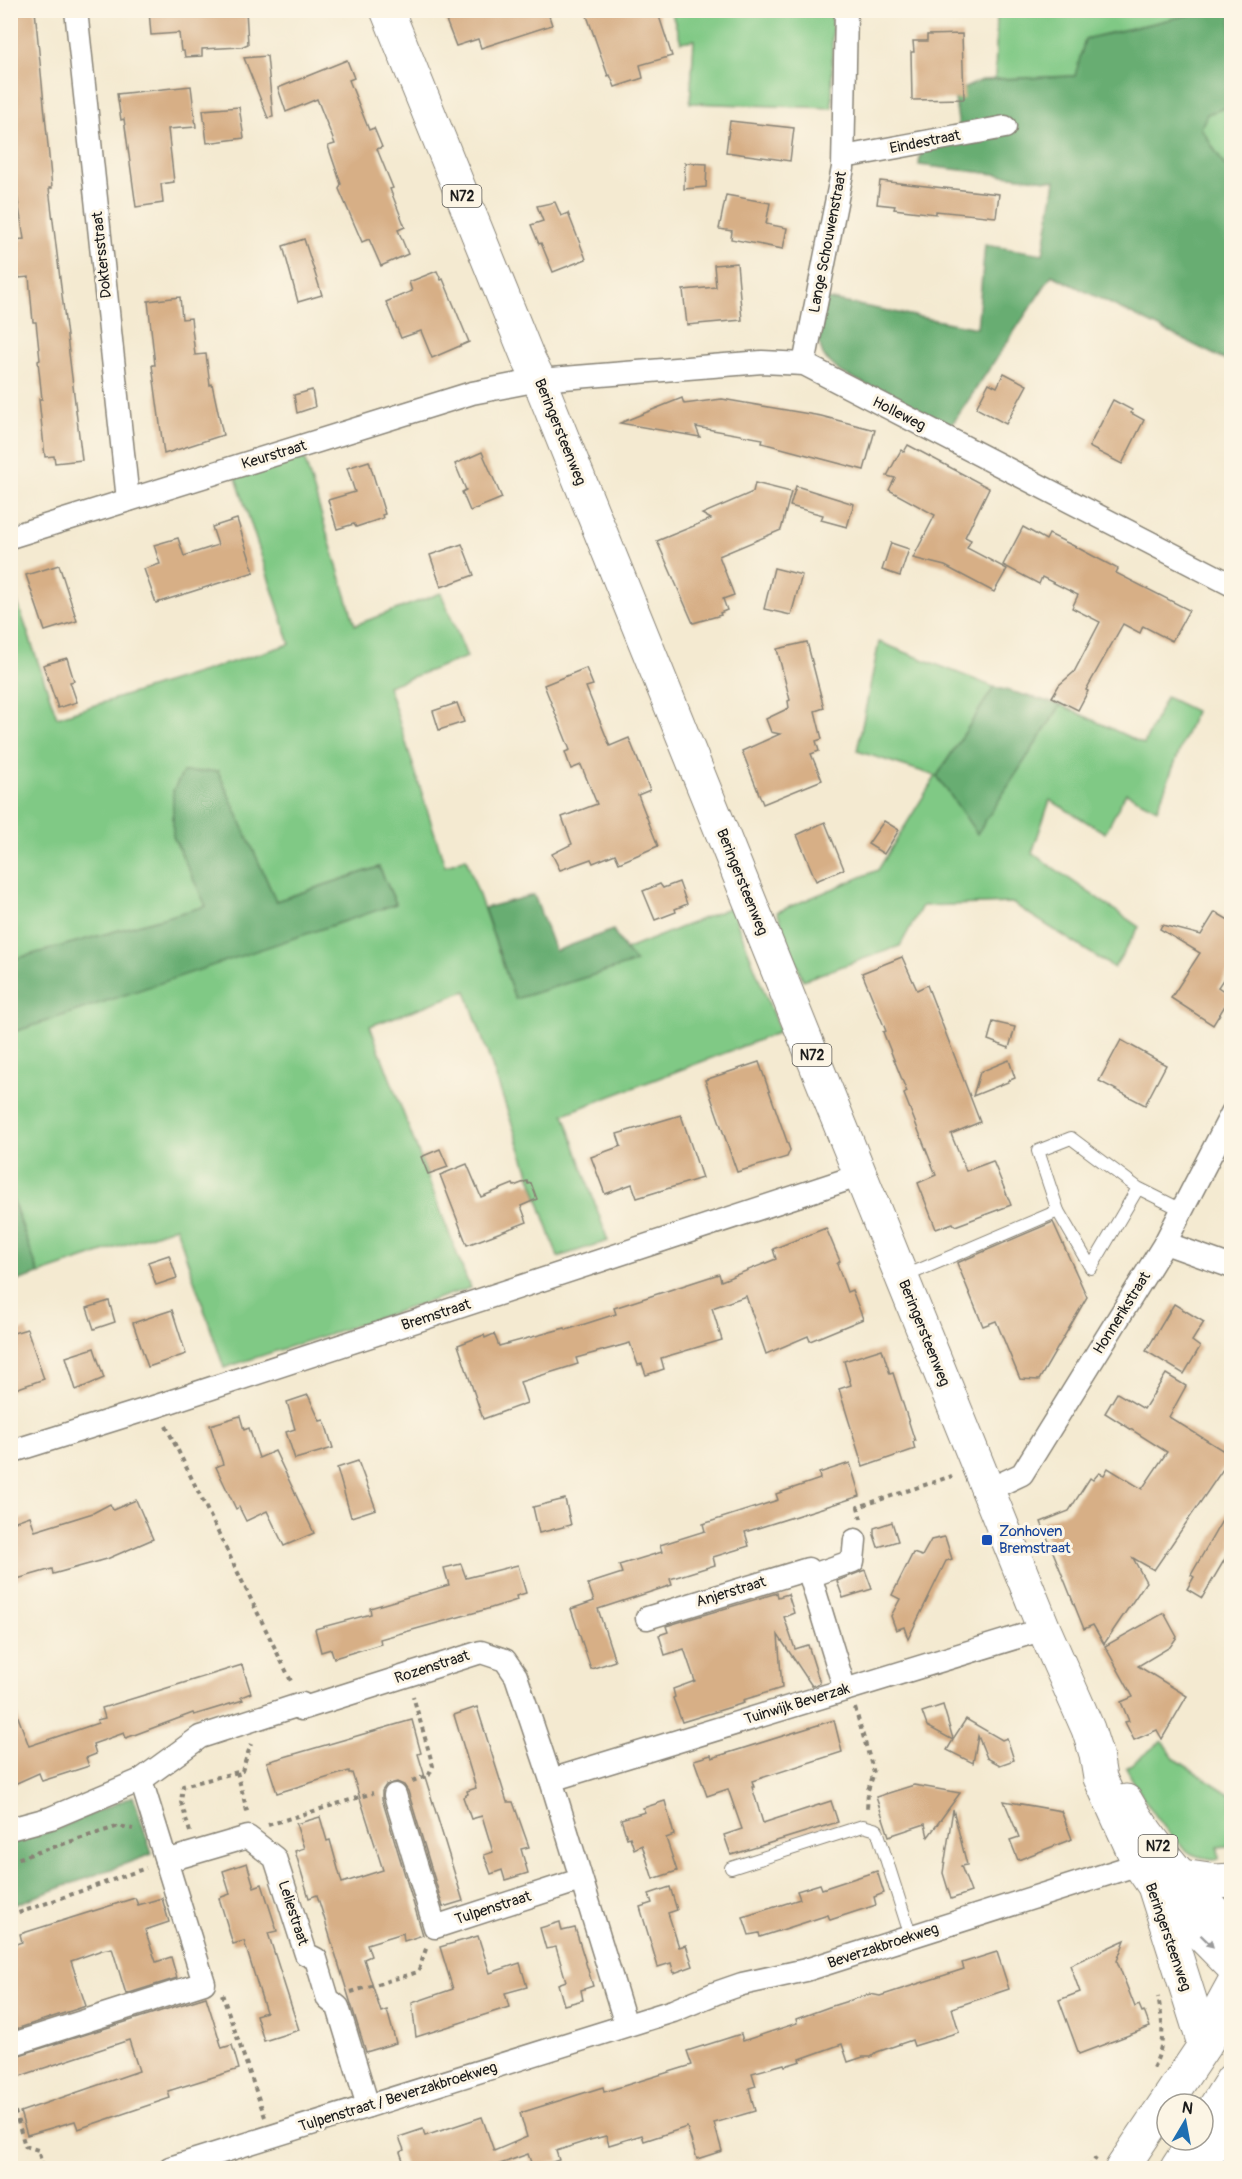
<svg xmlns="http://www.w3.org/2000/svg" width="1242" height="2179" font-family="Pangolin,sans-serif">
	<rect width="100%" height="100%" fill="#fcf5e5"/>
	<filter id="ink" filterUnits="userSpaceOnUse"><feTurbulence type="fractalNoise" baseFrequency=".0167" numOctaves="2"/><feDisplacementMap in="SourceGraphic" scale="12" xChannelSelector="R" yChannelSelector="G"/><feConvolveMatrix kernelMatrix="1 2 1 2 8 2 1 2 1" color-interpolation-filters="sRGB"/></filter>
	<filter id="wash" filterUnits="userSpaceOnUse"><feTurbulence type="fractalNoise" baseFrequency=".008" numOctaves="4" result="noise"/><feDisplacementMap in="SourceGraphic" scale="24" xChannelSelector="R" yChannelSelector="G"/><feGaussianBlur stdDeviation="1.35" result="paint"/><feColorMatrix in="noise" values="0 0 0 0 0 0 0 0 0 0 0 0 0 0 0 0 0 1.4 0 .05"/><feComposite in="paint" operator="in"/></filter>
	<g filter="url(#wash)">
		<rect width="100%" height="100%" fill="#f4ead1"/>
		<g fill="#80c985" stroke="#4e7250" stroke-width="1.5">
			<polygon points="671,11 832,11 832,108 690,103 694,40 681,42"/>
			<polygon points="919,11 918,11 1206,11 1085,39 1076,76 995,79 997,13"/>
			<polygon points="1231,106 1231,172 1224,165 1201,128 1207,114"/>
			<polygon points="303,454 355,625 441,593 467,657 388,686 445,866 466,858 515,999 636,962 625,950 731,907 780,1032 564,1114 608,1241 558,1257 466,991 370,1026 470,1288 224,1368 176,1227 39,1274 11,1194 11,1033 396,903 379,867 276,901 218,771 173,836 207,906 11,960 10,581 57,717 290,644 235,475"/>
			<polygon points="879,642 994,687 937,776 977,833 1061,705 1144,744 1166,697 1195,711 1157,809 1126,793 1105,833 1050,800 1032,853 1139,927 1114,968 1012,903 922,906 900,946 803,980 777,912 878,870 936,776 857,751"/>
			<path d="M1162 1741 1175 1759 1231 1795V1838L1229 1839 1228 1846 1218 1847 1219 1859C1209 1859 1201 1858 1192 1854 1170 1842 1138 1791 1126 1768Z"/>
		</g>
		<g fill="#68ad72" stroke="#426447" stroke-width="1.5">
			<polygon points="1206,11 1231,11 1231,106 1207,114 1201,128 1224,165 1231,172 1231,363 1052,275 951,426 840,372 824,357 819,343 826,299 977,328 985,245 1043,254 1055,181 919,165 922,138 960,135 954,93 982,80 1075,76 1085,39"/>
			<polygon points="994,687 1061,705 977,834 937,776"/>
			<polygon points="218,771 276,901 379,867 396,904 11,1033 11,960 206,906 173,836 173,791 183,772"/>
			<polygon points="534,895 555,951 613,930 625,950 636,962 515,999 484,908"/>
			<polygon points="10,1194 39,1274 11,1283 10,1283"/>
			<polygon points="133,1796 152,1854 11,1906 11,1842 52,1831"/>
		</g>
		<g id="blocks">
			<g fill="#d7af86">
				<polygon points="10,10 35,10 52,188 49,188 82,460 55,463 54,456 45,457 39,399 42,399 38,361 40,360 36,322 33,322 29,277 19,278 14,240 24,239 17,195 12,195 10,183"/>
				<polygon points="149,10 190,10 190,15 246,10 248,44 241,47 202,49 202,56 185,57 184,51 181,51 179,33 151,35"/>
				<polygon points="442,10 547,10 552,25 481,48 478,39 456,46"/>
				<polygon points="585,10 657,10 672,56 640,65 643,78 615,87 610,75 608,76"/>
				<polygon points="962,34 964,99 912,100 911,52 914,52 913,41 927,41 927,35"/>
				<polygon points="267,56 273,117 268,118 244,58"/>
				<polygon points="347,60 354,78 349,80 369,130 374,128 382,147 377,149 393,188 390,189 405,227 398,230 408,254 381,266 369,239 362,242 339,189 341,184 328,146 335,144 317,99 286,112 278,88"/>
				<polygon points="191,86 196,127 168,129 174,182 161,184 163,203 136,207 124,119 121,120 117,94"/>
				<polygon points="239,107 244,138 207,143 203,110"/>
				<polygon points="730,121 794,128 790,161 726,152"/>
				<polygon points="685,163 707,164 706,187 684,189"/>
				<polygon points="880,181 999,194 996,217 936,211 936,214 894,209 895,206 877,204"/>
				<polygon points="726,195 770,203 766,224 787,228 783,249 731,239 732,231 719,229"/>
				<polygon points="555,202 561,216 568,213 586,259 553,272 541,243 539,244 531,225 543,221 537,206"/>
				<polygon points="304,239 322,295 298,302 283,246"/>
				<polygon points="737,263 742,320 687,325 683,290 716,287 714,265"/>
				<polygon points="437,271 441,280 443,279 469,342 432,358 421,331 401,338 386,302 412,291 409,282"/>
				<polygon points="180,297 182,319 191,318 195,355 206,354 210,385 212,384 223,435 164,454 152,365 155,365 148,301"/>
				<polygon points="1004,373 1027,385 1006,424 976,408 989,383 997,387"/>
				<polygon points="312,390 315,407 297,413 294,395"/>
				<polygon points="682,398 684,404 722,399 821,416 875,430 864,470 762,443 763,439 696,427 700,437 620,423"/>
				<polygon points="1113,400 1132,410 1131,413 1144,420 1122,464 1089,447"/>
				<polygon points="908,445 989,488 965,537 971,540 967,548 1007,569 994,592 945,566 913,558 935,515 889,490 895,478 887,476 901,450 904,452"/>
				<polygon points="482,452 502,498 470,511 462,492 466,490 455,464"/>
				<polygon points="369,461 385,514 382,515 383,518 356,527 354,524 337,529 328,500 355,492 347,468"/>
				<polygon points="755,483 791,492 781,530 719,556 734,595 723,599 727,610 720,613 721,615 693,623 657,541 711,519 702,514 753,492"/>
				<polygon points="796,486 854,504 847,527 821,520 823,515 790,506"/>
				<polygon points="237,519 254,572 156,603 144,569 160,564 154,545 178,538 184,556 218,545 212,527"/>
				<polygon points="1023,527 1046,540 1049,534 1078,548 1118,569 1116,573 1189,610 1172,641 1143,626 1140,633 1123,624 1086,690 1088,691 1078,710 1052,697 1059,685 1074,672 1100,622 1072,608 1078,595 1042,577 1039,584 1003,565"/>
				<polygon points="891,543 909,549 900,576 882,570"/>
				<polygon points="462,544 474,575 441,587 430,555"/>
				<polygon points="59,565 77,621 45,631 26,575"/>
				<polygon points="774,568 802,575 791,615 764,609"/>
				<polygon points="807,642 824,708 815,711 822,739 816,741 819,751 811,754 822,780 763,804 742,751 780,734 771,732 766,719 789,708 788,701 790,700 777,649"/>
				<polygon points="67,658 74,681 70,682 77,702 58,708 43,665"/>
				<polygon points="586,668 593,685 586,687 610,746 629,738 650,790 638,795 658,846 619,863 615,854 593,863 591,859 560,870 552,854 572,844 562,817 597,804 581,765 571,769 565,752 570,750 544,685"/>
				<polygon points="457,703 464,722 439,730 433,711"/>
				<polygon points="884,821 899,830 884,854 868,844"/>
				<polygon points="825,822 844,869 816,881 797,835"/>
				<polygon points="679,882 687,904 675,909 676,912 655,920 643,891 660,884 663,888"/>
				<polygon points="1215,912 1232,922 1232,966 1218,987 1231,996 1213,1025 1171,998 1200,953 1160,929 1162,925 1201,935"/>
				<polygon points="902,957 917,990 927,985 980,1122 951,1134 966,1171 993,1161 1011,1205 955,1226 953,1223 936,1229 918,1183 936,1175 904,1094 907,1092 883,1032 886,1031 862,973"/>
				<polygon points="993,1022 1015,1027 1009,1048 988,1040"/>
				<polygon points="1121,1040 1166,1065 1145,1105 1099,1081"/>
				<polygon points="1009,1060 1015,1078 1008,1081 1008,1082 973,1096 980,1072"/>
				<polygon points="759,1062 790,1150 787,1157 737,1172 705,1080"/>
				<polygon points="681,1115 702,1178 637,1198 632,1184 605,1194 591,1157 621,1146 617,1134"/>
				<polygon points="440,1149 448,1167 428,1174 421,1157"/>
				<polygon points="467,1164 481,1197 513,1184 514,1186 527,1181 528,1184 531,1183 537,1199 521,1206 527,1222 467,1245 440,1175"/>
				<polygon points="1053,1222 1087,1297 1039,1380 1020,1379 996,1321 983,1326 957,1263"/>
				<polygon points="826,1228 840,1261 837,1264 847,1292 852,1290 863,1319 810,1341 808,1336 766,1354 746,1296 712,1308 722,1340 661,1358 664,1369 646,1375 642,1364 638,1365 630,1343 576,1358 578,1364 520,1382 527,1403 483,1419 458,1345 484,1335 485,1338 494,1334 499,1346 565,1328 566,1330 616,1314 614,1308 645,1298 719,1274 721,1281 776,1259 773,1249"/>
				<polygon points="169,1255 177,1278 156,1285 148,1262"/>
				<polygon points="109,1301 115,1322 94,1329 87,1308"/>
				<polygon points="1174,1304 1204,1322 1192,1341 1200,1347 1184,1374 1146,1351"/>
				<polygon points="172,1310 186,1354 148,1367 133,1323"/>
				<polygon points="27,1329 44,1379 10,1391 10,1334"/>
				<polygon points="94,1348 104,1378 76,1390 66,1357"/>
				<polygon points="882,1349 890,1374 893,1373 915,1441 913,1442 915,1449 863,1467 839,1389 851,1385 844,1361"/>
				<polygon points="1166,1374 1186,1386 1169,1417 1232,1456 1154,1570 1133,1558 1146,1582 1104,1644 1093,1625 1084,1629 1041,1522 1069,1511 1090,1478 1093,1480 1099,1473 1104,1475 1108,1468 1142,1489 1167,1452 1105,1413 1117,1393 1144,1409"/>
				<polygon points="308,1395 320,1421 324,1420 333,1448 295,1459 286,1432 295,1429 287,1402"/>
				<polygon points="240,1416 244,1430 249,1428 259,1458 275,1451 314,1533 284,1546 267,1511 246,1521 239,1507 236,1509 216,1467 223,1464 210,1425"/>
				<polygon points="358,1461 376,1509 351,1517 337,1468"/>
				<polygon points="850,1463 860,1496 745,1532 749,1546 713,1557 715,1565 670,1579 672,1585 598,1609 615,1661 591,1669 571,1609 594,1601 588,1584 622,1573 619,1565 662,1552 660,1545 705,1531 703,1524 778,1500 776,1494 820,1479 819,1473"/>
				<polygon points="565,1499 571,1525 539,1533 533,1507"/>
				<polygon points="136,1500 153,1539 107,1559 53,1574 52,1569 10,1581 10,1523 30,1516 35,1531 93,1513 110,1504 113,1510"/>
				<polygon points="1232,1503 1232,1547 1202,1598 1187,1589 1194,1577 1191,1575"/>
				<polygon points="892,1522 898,1541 878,1547 874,1535 874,1528"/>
				<polygon points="945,1537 952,1559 946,1561 908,1639 904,1627 896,1630 891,1616 900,1599 892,1595 913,1553 922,1556 931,1540"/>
				<polygon points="461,1564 466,1578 518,1565 526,1593 516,1596 517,1600 491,1608 380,1639 381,1644 334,1658 331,1649 321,1652 315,1629 371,1614 370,1608 449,1585 444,1568"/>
				<polygon points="865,1570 872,1589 843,1598 837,1581"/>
				<polygon points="777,1593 778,1597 788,1594 794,1613 784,1617 795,1649 808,1645 820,1683 812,1686 778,1635 782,1688 743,1700 744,1703 682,1722 673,1698 675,1697 673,1689 695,1681 684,1649 665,1655 659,1635 668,1632 666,1626"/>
				<polygon points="1164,1613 1177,1637 1170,1647 1138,1666 1187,1696 1162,1739 1157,1730 1134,1740 1125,1722 1129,1721 1121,1702 1133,1697 1105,1646"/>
				<polygon points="242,1665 251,1693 241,1697 243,1700 194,1715 193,1713 126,1738 124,1733 93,1744 96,1754 86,1758 89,1766 42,1781 39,1773 10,1786 10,1701 12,1701 29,1746 98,1723 97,1720 105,1718 102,1708"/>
				<polygon points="943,1705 953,1739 966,1719 1002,1740 1007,1738 1014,1760 1000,1765 987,1758 978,1736 973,1763 947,1750 953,1740 927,1726 922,1712"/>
				<polygon points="477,1707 507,1802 513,1802 529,1847 521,1849 528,1873 505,1880 502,1870 491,1874 484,1855 493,1852 482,1816 471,1819 463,1797 468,1794 467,1791 476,1788 454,1715"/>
				<polygon points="412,1720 421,1753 418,1754 463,1901 443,1907 408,1791 404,1785 397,1782 386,1785 382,1791 382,1799 423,1935 404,1941 403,1933 367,1944 371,1956 364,1959 381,2012 387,2010 396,2043 366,2052 317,1895 309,1898 295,1851 304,1848 296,1824 320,1817 327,1841 330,1840 342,1883 383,1870 352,1773 349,1773 349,1771 277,1793 267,1762"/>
				<polygon points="834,1720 842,1752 752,1781 754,1787 752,1787 763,1823 831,1801 838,1822 731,1855 724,1835 742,1829 728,1789 707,1796 694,1760 711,1755 712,1758"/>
				<polygon points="914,1785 960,1793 928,1837 925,1824 889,1836 876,1797"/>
				<polygon points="665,1801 674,1835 666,1838 677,1871 653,1879 642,1845 634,1849 630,1837 627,1838 621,1819 645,1812 643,1808"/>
				<polygon points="1004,1801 1061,1811 1072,1839 1018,1860 1010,1840 1019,1837"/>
				<polygon points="953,1809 967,1865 961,1866 971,1892 951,1899 943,1873"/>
				<polygon points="247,1863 254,1887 262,1884 277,1931 268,1933 299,2030 264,2041 256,2015 266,2012 244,1941 233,1944 219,1898 230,1894 223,1871"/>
				<polygon points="877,1871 884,1893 874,1897 876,1905 830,1920 828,1915 760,1937 759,1933 749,1935 743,1917 800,1899 797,1891 820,1884 822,1889"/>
				<polygon points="670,1887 677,1910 668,1913 679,1947 686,1945 693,1966 674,1973 671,1963 658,1967 640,1907 652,1903 649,1894"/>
				<polygon points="135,1898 138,1905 162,1898 169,1922 145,1930 156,1962 171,1957 177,1978 126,1994 112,1948 102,1950 71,1961 86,2006 16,2029 10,2012 10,1946 22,1942 20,1934"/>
				<polygon points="560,1922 562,1931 575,1928 593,1986 581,1990 583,2000 564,2005 558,1984 566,1981 556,1947 546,1949 540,1928"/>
				<polygon points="478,1936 490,1973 520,1963 527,1987 505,1993 509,2007 416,2037 412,2003 453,1989 440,1947"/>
				<polygon points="1125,1940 1117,1961 1135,2007 1139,2005 1142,2012 1144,2011 1150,2027 1079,2054 1059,2000 1080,1992 1070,1965"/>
				<polygon points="997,1952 1009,1989 952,2008 959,2032 914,2046 912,2040 877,2052 871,2057 863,2057 848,2062 842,2044 800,2059 801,2061 785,2066 784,2064 752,2073 756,2086 749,2088 755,2111 714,2123 722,2151 697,2159 687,2127 644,2141 642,2135 609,2145 606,2136 590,2140 556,2151 559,2160 533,2168 528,2154 486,2169 406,2169 400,2152 404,2150 399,2137 423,2129 425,2136 482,2117 494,2151 527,2137 520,2113 603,2087 604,2092 692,2065 687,2051 741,2034 743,2041 797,2023 796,2019 829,2007 870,1994 880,1996 964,1969 962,1963"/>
				<polygon points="206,1997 222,2048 232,2045 239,2069 168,2091 170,2098 78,2129 75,2121 27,2135 20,2112 139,2071 129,2040 14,2078 10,2067 10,2058"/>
			</g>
		</g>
	</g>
	<g filter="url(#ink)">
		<use href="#blocks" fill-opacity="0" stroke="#888376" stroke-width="1.5"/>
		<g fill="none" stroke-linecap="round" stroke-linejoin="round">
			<defs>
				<g id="lane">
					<polyline points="1138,1188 1071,1138 1038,1151 1058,1211 1091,1268 1138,1188 1182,1210"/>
					<polyline points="903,1277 1058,1211"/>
					<polyline points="731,1868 863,1826 877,1830 911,1937"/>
					<polyline points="1209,2019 1213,1999 1231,1966"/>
				</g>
				<g id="street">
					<polyline points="76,10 128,500"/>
					<polyline points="844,157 1005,127"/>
					<polyline points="804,364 843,168 846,10"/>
					<polyline points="10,537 472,393 539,380 762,362 804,364 1232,585"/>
					<polyline points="1165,1243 1232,1267"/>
					<polyline points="10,1452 157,1406 861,1175"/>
					<polyline points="988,1490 1022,1474 1165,1243 1232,1113"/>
					<polyline points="810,1576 853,1561 855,1540"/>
					<polyline points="647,1618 808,1569 845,1690"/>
					<polyline points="551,1780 1044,1629"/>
					<polyline points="395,1795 435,1927 580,1880"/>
					<polyline points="10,1829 51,1818 141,1780 200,1737 302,1704 301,1709 481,1652 505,1660 516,1676 551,1780 626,2025"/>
					<polyline points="166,1861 248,1837 275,1858 306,1954 316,1959 328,1999 338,2007 368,2106"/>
					<polyline points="10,2045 204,1983 141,1780"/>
					<polyline points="170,2168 673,2011 716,1993 742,1984 806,1970 1139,1864"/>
					<polyline points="1204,2168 1232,2128"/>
				</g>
				<g id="primary">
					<polyline points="387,10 528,358 539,380 1044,1629 1088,1729 1096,1754 1100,1778 1139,1864 1154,1886 1204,2044"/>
					<path d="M1126 1801C1150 1843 1196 1896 1232 1929"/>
					<polyline points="1182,1876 1216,1881 1232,1880"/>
					<polyline points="1159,1892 1232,1966"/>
					<polyline points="1203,2126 1232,2080"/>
					<polyline points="1122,2168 1232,2004"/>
					<polyline points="1177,2168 1195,2140"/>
				</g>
			</defs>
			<use href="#lane" stroke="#888376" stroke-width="14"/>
			<use href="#street" stroke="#888376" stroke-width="25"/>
			<use href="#primary" stroke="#888376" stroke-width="35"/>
			<g stroke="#888376" stroke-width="4" stroke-dasharray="4.5 4.5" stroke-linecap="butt">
				<polyline points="166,1426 292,1683"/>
				<polyline points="861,1519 858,1507 952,1476"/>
				<polyline points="855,1708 874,1773 868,1790 867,1811"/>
				<polyline points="237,1772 248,1815"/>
				<polyline points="412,1781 429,1775 433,1766 413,1696"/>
				<polyline points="268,1825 373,1793"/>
				<polyline points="190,1832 181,1802 183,1786 242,1771 251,1744"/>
				<polyline points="10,1861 119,1826 133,1829"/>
				<polyline points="10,1916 146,1868"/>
				<polyline points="351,1992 418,1972 427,1946"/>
				<polyline points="222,1994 265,2117"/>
				<path d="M1153 2068C1166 2044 1163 2023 1158 1997"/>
				<polyline points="10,2094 25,2146 38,2150 43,2168"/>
				<polyline points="1089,2168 1096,2158"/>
			</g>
			<use href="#lane" stroke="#fff" stroke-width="12"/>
			<use href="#street" stroke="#fff" stroke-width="22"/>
			<use href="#primary" stroke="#fff" stroke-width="33"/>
		</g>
		<defs><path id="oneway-solid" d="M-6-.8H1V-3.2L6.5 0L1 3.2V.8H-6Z" transform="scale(1.5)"/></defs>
		<use fill="#999" href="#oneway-solid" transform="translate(1207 1941) rotate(44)"/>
	</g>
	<rect fill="#1a4fb4" stroke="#fcf5e5" stroke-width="2" x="981" y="1534" width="12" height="12" rx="3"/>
	<g text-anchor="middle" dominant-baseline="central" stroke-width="6" stroke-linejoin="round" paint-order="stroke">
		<g fill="#fcf5e5" stroke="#5f5d58" stroke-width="1.5">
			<rect x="442.5" y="185" width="39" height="22" rx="4.5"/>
			<rect x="792.5" y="1044" width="39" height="22" rx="4.5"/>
			<rect x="1138.5" y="1835" width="39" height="22" rx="4.5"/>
		</g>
		<g font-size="14" font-weight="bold" fill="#1c1c1c">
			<text x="462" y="196">N72</text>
			<text x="812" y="1055">N72</text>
			<text x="1158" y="1846">N72</text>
		</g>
		<g font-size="15" fill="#1c1c1c" stroke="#fcf5e5">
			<text transform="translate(925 142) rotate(-11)">Eindestraat</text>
			<text transform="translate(828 242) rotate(-79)">Lange Schouwenstraat</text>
			<text transform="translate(102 255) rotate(-96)">Doktersstraat</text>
			<text transform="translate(899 414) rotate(27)">Holleweg</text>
			<text transform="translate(560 432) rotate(68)">Beringersteenweg</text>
			<text transform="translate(274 455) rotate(-17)">Keurstraat</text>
			<text transform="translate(742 882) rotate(68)">Beringersteenweg</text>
			<text transform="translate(1122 1313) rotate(-58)">Honnerikstraat</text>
			<text transform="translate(436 1315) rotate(-18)">Bremstraat</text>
			<text transform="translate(924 1333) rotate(68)">Beringersteenweg</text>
			<text transform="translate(731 1592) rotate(-17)">Anjerstraat</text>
			<text transform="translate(432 1667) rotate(-18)">Rozenstraat</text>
			<text transform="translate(797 1704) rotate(-17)">Tuinwijk Beverzak</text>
			<text transform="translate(493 1908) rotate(-18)">Tulpenstraat</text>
			<text transform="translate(293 1913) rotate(72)">Leliestraat</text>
			<text transform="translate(1168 1937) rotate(71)">Beringersteenweg</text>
			<text transform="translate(883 1946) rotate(-18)">Beverzakbroekweg</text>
			<text transform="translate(398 2097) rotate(-17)">Tulpenstraat / Beverzakbroekweg</text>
		</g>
		<g font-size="15" fill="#164399" stroke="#fcf5e5" text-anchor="start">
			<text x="999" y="1531">Zonhoven<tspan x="999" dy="17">Bremstraat</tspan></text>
		</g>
	</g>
	<rect width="1242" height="2179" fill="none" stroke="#fcf5e5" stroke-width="36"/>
	<g transform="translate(1185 2122) rotate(10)"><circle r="28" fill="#fcf5e5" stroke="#a29e95" stroke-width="1.5"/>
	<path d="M0-4.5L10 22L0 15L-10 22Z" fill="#1f6fb2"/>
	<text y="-9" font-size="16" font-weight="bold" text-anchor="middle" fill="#1c1c1c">N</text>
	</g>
</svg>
